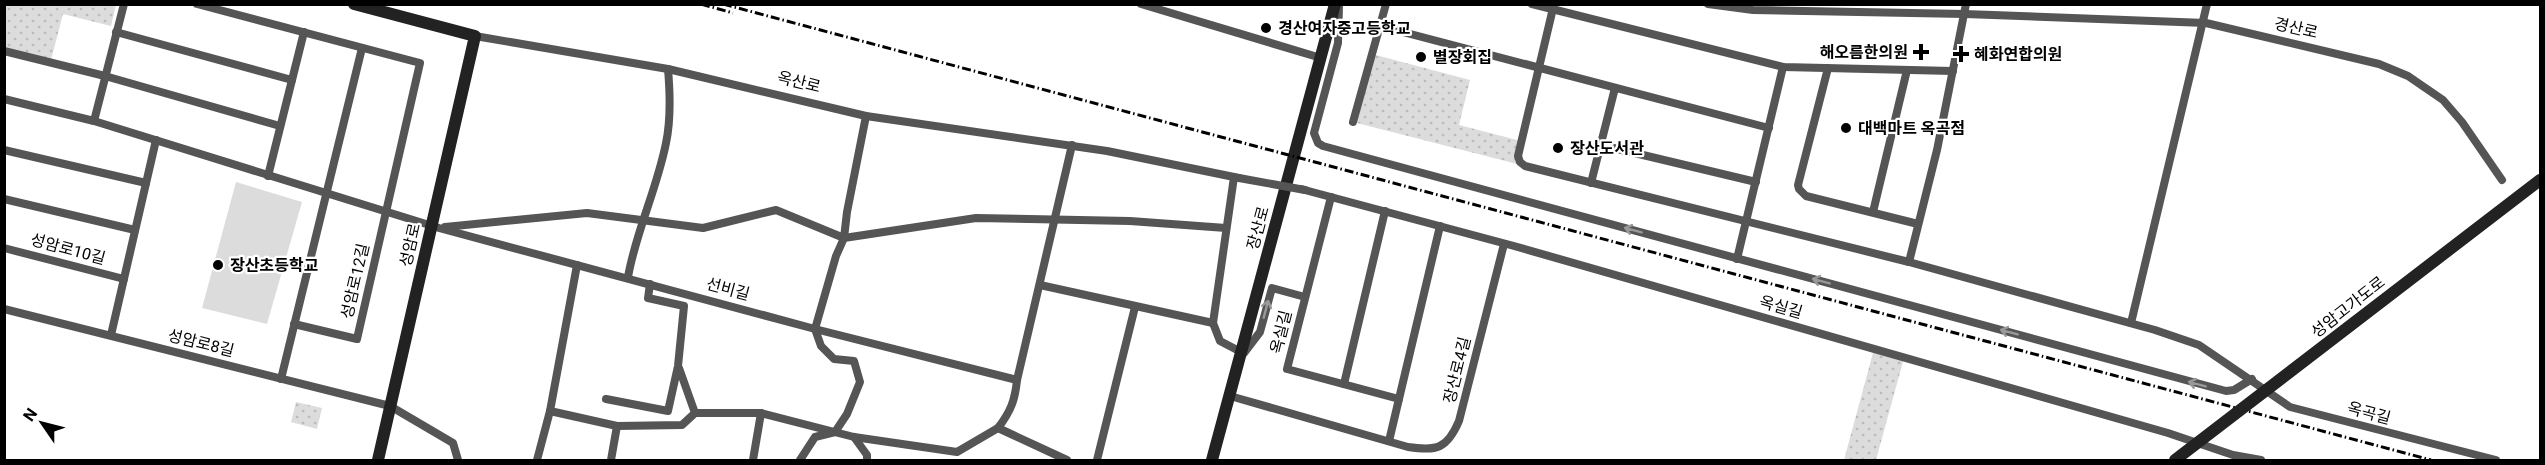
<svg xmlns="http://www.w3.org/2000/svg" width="2545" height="465" font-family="Roboto,'Noto Sans KR',sans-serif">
	<defs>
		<pattern id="park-dots" width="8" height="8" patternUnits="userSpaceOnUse" patternTransform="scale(1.5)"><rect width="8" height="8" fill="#dcdcdc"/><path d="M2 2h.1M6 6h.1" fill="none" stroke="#bbb" stroke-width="1.8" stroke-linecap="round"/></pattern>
	</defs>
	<rect width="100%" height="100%" fill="#fff"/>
	<g fill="url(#park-dots)">
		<polygon points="5,5 116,5 111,26 63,14 51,60 5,49"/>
		<polygon points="1372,54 1470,80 1459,125 1521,141 1518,156 1525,166 1353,122"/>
		<polygon points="1874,349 1904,358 1876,460 1844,460"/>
		<polygon points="296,402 322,408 317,429 291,422"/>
	</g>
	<polygon fill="#dcdcdc" points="236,182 302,202 267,324 202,308"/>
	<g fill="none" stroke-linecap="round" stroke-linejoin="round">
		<g stroke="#555" stroke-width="8">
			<polyline points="197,4 420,63 357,339 294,324"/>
			<polyline points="1141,4 1321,58"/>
			<polyline points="1532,4 1783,67 1953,71"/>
			<polyline points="1554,4 1518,156 1520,162 1525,166 1909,262 2155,330 2199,345 2290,407 2496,460"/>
			<polyline points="1708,4 1753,10 1965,14 2206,23 2379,64 2408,76 2443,100 2462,122 2502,180"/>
			<polyline points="1339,5 1338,43 1314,133 1318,143 1323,146 2226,391 2234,390 2252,379"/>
			<polyline points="1380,26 1769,128"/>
			<polyline points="116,32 292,80"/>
			<polyline points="475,36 668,69 866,116 1107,151 1239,178"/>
			<polyline points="4,51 105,76 280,126"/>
			<polyline points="1828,68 1798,185 1799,189 1806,196 1918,224"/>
			<polyline points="4,99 94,121 439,228 815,329 1017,380"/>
			<polyline points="94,121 124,4"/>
			<polyline points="1353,122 1386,4"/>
			<polyline points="1601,145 1756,182"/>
			<polyline points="4,150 146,183"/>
			<polyline points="268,176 304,32"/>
			<polyline points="1234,177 1213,323 1220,341 1241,352"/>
			<polyline points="1591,183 1615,88"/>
			<polyline points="1301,189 1514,246 2168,433 2233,455 2261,460"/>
			<polyline points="1331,197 1287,369 1399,399"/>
			<polyline points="4,199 135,230"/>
			<polyline points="1873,212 1907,70"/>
			<polyline points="445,227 587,213 703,228 776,210 844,238 847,212 866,116"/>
			<polyline points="4,248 124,279"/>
			<polyline points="1737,259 1783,67"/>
			<polyline points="1909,262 1937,150 1966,4"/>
			<polyline points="577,265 550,411 617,426 682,425 695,413 761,413 854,437 957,452 998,428"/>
			<path d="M628 277C636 231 657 189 666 143 671 120 670 92 668 69"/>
			<polyline points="1040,285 1213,323"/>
			<polyline points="4,309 390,406 453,443 458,460"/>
			<polyline points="2131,323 2207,4"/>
			<polyline points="111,335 156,140"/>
			<polyline points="1244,353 1260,332 1272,288 1305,297"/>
			<polyline points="679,368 695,413"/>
			<polyline points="281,379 362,48"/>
			<polyline points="1344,384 1385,211"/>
			<path d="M1230 396 1408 447C1437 451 1447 449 1459 421L1504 244"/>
			<polyline points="606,399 668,411 678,366 684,306 648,298 650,284"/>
			<polyline points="854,437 867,455 867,460"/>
			<polyline points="1389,441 1440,226"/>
			<polyline points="537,460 550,411"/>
			<polyline points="611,460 617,426"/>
			<polyline points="753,460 761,413"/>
			<polyline points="800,460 815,437 835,432 847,414 860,382 854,361 834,359 821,346 815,329 836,256 844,238 976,218 1130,221 1226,228"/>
			<path d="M1067 460 998 428C1011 411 1015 400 1017 380L1072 145"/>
			<polyline points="1097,460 1135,307"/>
		</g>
		<g stroke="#222" stroke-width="12">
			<polyline points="354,4 475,36 378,460"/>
			<polyline points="1212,460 1335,4"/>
		</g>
		<g stroke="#000" stroke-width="3" stroke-dasharray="9 3 1.5 3" stroke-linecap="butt">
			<polyline points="701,4 733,13"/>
			<polyline points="723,4 2431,460"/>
		</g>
		<polyline stroke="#555" stroke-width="8" points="1239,178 1305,190"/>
		<polyline stroke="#222" stroke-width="12" points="2175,460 2540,180"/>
	</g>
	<defs><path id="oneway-shaft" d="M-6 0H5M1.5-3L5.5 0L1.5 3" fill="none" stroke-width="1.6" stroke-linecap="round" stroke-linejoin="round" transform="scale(1.5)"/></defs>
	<g stroke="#999">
		<use href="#oneway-shaft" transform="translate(1633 230) rotate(-165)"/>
		<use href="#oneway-shaft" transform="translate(1821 281) rotate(-165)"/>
		<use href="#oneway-shaft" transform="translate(1266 309) rotate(-75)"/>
		<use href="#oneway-shaft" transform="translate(2009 332) rotate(-165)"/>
		<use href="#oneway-shaft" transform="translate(2197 384) rotate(-165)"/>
	</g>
	<g fill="#000" stroke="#fff" stroke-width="2">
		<circle cx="1266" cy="28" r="6"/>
		<path d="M1918 43h6v6h6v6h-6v6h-6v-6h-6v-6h6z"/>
		<path d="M1958 45h6v6h6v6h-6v6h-6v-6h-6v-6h6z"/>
		<circle cx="1421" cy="57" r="6"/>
		<circle cx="1846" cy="128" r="6"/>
		<circle cx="1558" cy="148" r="6"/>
		<circle cx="218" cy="265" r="6"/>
	</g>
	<g text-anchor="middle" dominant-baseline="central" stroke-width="4.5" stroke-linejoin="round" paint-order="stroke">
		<g font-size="16" font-weight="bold" fill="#000" stroke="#fff" text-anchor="start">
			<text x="1278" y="28">경산여자중고등학교</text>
			<text x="1908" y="52" text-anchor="end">해오름한의원</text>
			<text x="1974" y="54">혜화연합의원</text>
			<text x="1433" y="57">별장회집</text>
			<text x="1858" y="128">대백마트 옥곡점</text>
			<text x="1570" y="148">장산도서관</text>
			<text x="230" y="265">장산초등학교</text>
		</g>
		<g font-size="16" fill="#000" stroke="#fff">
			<text transform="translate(2296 28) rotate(13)">경산로</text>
			<text transform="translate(799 82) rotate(14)">옥산로</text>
			<text transform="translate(1258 228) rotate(-75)">장산로</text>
			<text transform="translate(410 245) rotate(-77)">성암로</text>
			<text transform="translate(68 249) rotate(15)">성암로10길</text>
			<text transform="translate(355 281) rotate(-77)">성암로12길</text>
			<text transform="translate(728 289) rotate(15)">선비길</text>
			<text transform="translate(1781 307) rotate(16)">옥실길</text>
			<text transform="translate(2348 307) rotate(-38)">성암고가도로</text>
			<text transform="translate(1281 332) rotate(-76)">옥실길</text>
			<text transform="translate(201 343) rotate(14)">성암로8길</text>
			<text transform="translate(1457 370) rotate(-76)">장산로4길</text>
			<text transform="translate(2369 413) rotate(15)">옥곡길</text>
		</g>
	</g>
	<rect width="2545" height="465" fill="none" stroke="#000000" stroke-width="12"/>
	<g transform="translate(42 423) rotate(305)" stroke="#ffffff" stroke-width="4.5" paint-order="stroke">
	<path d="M0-4.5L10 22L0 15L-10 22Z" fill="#000000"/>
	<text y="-9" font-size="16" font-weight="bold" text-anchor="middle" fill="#000000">N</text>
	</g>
</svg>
